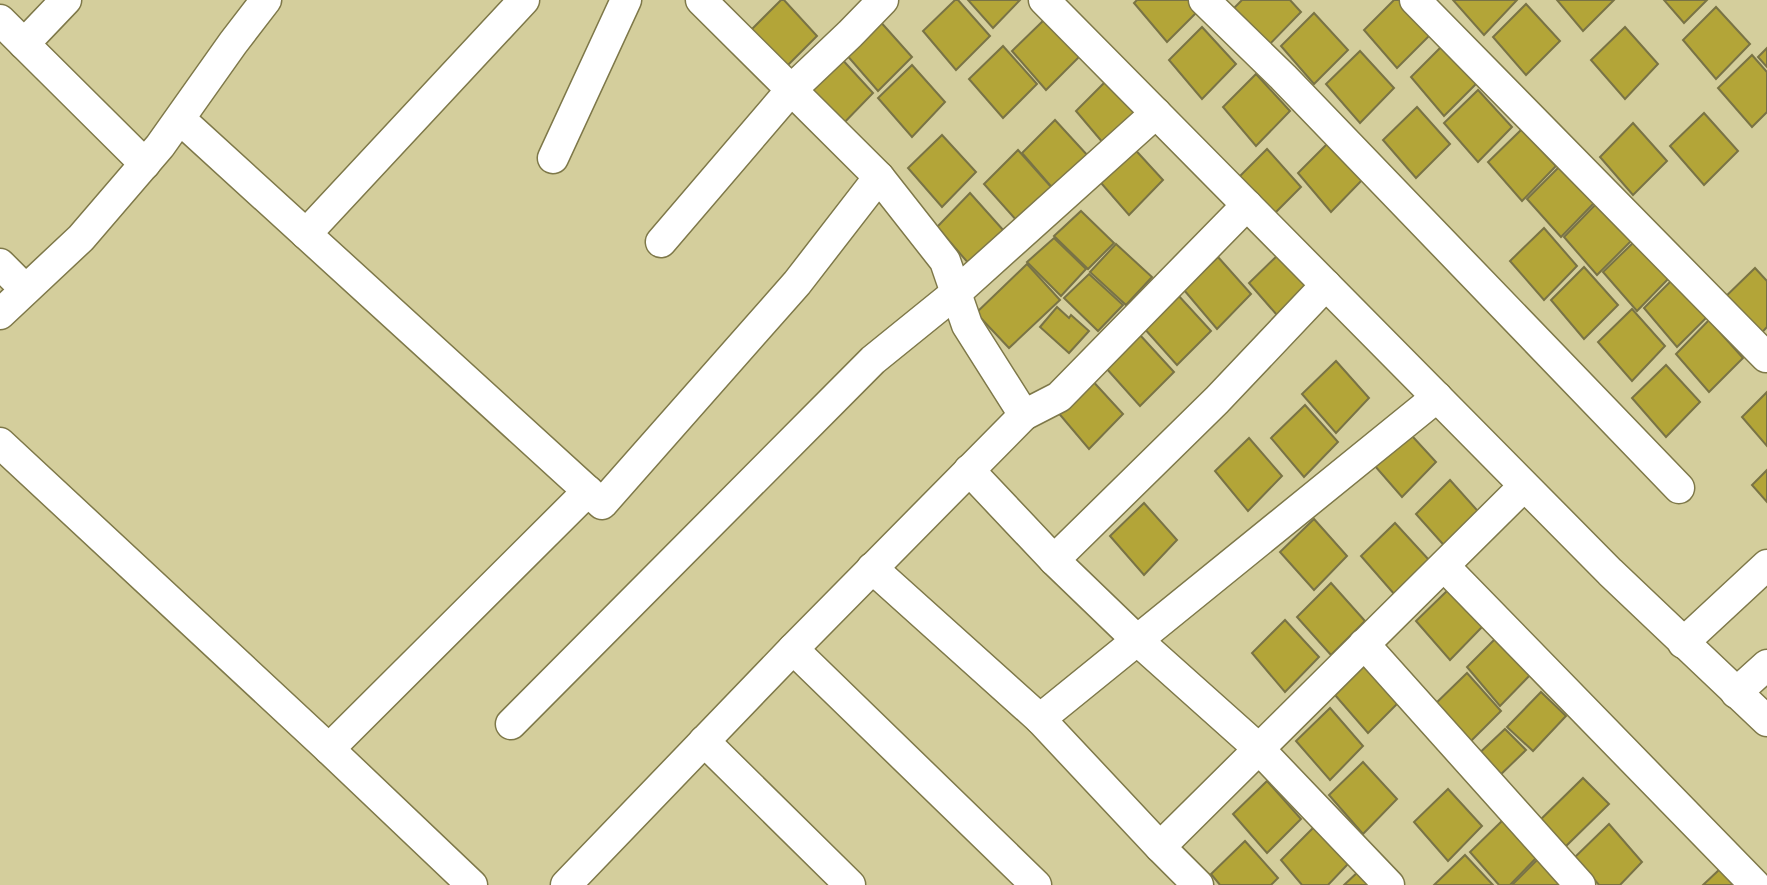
<svg xmlns="http://www.w3.org/2000/svg" width="1767" height="885" font-family="'PT Serif',serif">
	<rect width="100%" height="100%" fill="#d4ce9c"/>
	<g fill="#b3a538" stroke="#797345" stroke-width="2">
		<polygon points="781,0 784,0 817,36 783,70 749,32"/>
		<polygon points="955,0 958,0 990,36 956,70 923,31"/>
		<polygon points="968,0 1020,0 993,28"/>
		<polygon points="1137,0 1194,0 1201,8 1167,42 1134,3"/>
		<polygon points="1242,0 1290,0 1301,12 1267,47 1234,8"/>
		<polygon points="1394,0 1401,0 1431,34 1397,68 1364,30"/>
		<polygon points="1453,0 1517,0 1484,35"/>
		<polygon points="1557,0 1614,0 1583,31"/>
		<polygon points="1664,0 1707,0 1684,23"/>
		<polygon points="1526,4 1560,41 1526,75 1493,37"/>
		<polygon points="1716,7 1750,44 1716,79 1683,40"/>
		<polygon points="1314,13 1348,50 1314,84 1281,46"/>
		<polygon points="1046,18 1080,56 1046,90 1012,51"/>
		<polygon points="878,19 912,57 878,91 845,53"/>
		<polygon points="1202,27 1236,64 1202,99 1169,60"/>
		<polygon points="1625,27 1658,64 1625,99 1591,60"/>
		<polygon points="1444,44 1478,82 1444,116 1411,77"/>
		<polygon points="1003,46 1037,84 1003,118 969,79"/>
		<polygon points="1767,48 1767,67 1758,57"/>
		<polygon points="1360,51 1394,88 1360,123 1326,84"/>
		<polygon points="1752,55 1767,72 1767,112 1752,127 1718,88"/>
		<polygon points="839,56 873,93 839,128 805,89"/>
		<polygon points="912,65 945,102 912,137 878,98"/>
		<polygon points="1256,74 1290,111 1256,146 1223,107"/>
		<polygon points="1109,78 1143,116 1109,150 1076,111"/>
		<polygon points="1478,90 1512,127 1478,162 1444,123"/>
		<polygon points="1417,107 1450,144 1416,178 1383,140"/>
		<polygon points="1704,113 1738,151 1704,185 1670,146"/>
		<polygon points="1055,120 1089,157 1055,191 1022,153"/>
		<polygon points="1633,123 1667,161 1633,195 1600,157"/>
		<polygon points="1522,129 1556,166 1522,201 1488,162"/>
		<polygon points="942,135 976,172 942,207 908,168"/>
		<polygon points="1331,140 1365,177 1331,212 1298,173"/>
		<polygon points="1129,143 1163,180 1129,215 1095,176"/>
		<polygon points="1267,149 1301,187 1267,221 1234,182"/>
		<polygon points="1018,150 1052,188 1018,222 984,184"/>
		<polygon points="1561,165 1594,203 1561,237 1527,199"/>
		<polygon points="970,193 1004,231 970,265 937,227"/>
		<polygon points="1597,203 1631,241 1597,275 1564,237"/>
		<polygon points="1081,211 1114,243 1088,269 1054,236"/>
		<polygon points="1544,228 1577,266 1544,300 1510,261"/>
		<polygon points="1054,238 1086,269 1061,296 1027,262"/>
		<polygon points="1637,239 1671,276 1637,311 1603,272"/>
		<polygon points="1116,244 1152,277 1126,305 1090,272"/>
		<polygon points="1283,250 1317,287 1283,322 1249,283"/>
		<polygon points="1218,257 1251,294 1217,329 1184,290"/>
		<polygon points="1027,264 1060,300 1009,348 976,313"/>
		<polygon points="1584,267 1618,305 1584,339 1551,300"/>
		<polygon points="1755,268 1767,281 1767,327 1755,340 1721,301"/>
		<polygon points="1089,274 1123,305 1098,331 1064,298"/>
		<polygon points="1677,275 1711,313 1677,347 1644,308"/>
		<polygon points="1177,294 1211,331 1177,365 1143,327"/>
		<polygon points="1057,307 1069,318 1071,315 1089,331 1069,353 1040,327"/>
		<polygon points="1632,309 1665,346 1632,381 1598,342"/>
		<polygon points="1709,320 1743,358 1709,392 1676,354"/>
		<polygon points="1140,335 1174,372 1140,406 1106,368"/>
		<polygon points="1336,361 1369,398 1336,433 1302,394"/>
		<polygon points="1666,365 1700,402 1666,437 1632,398"/>
		<polygon points="1089,377 1123,414 1089,449 1056,410"/>
		<polygon points="1767,392 1767,446 1742,417"/>
		<polygon points="1305,405 1338,442 1304,477 1271,438"/>
		<polygon points="1402,425 1436,462 1402,497 1368,458"/>
		<polygon points="1249,438 1282,476 1248,511 1215,471"/>
		<polygon points="1767,470 1767,502 1752,485"/>
		<polygon points="1450,480 1484,518 1450,552 1416,514"/>
		<polygon points="1144,503 1177,540 1144,575 1110,536"/>
		<polygon points="1314,519 1347,556 1314,590 1280,552"/>
		<polygon points="1395,523 1429,560 1395,595 1361,556"/>
		<polygon points="1331,583 1365,621 1331,655 1297,617"/>
		<polygon points="1450,588 1484,625 1450,660 1416,621"/>
		<polygon points="1285,620 1319,657 1285,692 1252,653"/>
		<polygon points="1500,634 1534,671 1500,706 1467,667"/>
		<polygon points="1368,661 1402,699 1368,733 1335,695"/>
		<polygon points="1467,673 1501,711 1467,745 1433,706"/>
		<polygon points="1541,692 1566,716 1533,751 1507,727"/>
		<polygon points="1330,708 1363,746 1330,780 1296,741"/>
		<polygon points="1505,729 1526,750 1494,781 1473,759"/>
		<polygon points="1363,762 1397,799 1363,834 1329,795"/>
		<polygon points="1583,778 1609,804 1562,850 1536,824"/>
		<polygon points="1267,781 1301,819 1267,853 1233,814"/>
		<polygon points="1448,789 1482,826 1448,861 1414,822"/>
		<polygon points="1504,819 1538,856 1510,885 1499,885 1470,852"/>
		<polygon points="1609,824 1642,862 1620,885 1599,885 1575,857"/>
		<polygon points="1314,827 1348,864 1328,885 1302,885 1281,860"/>
		<polygon points="1245,841 1278,878 1271,885 1220,885 1211,874"/>
		<polygon points="1465,855 1493,885 1434,885"/>
		<polygon points="1539,858 1563,885 1512,885"/>
		<polygon points="1721,868 1736,885 1703,885"/>
		<polygon points="1360,870 1374,885 1344,885"/>
	</g>
	<g fill="none" stroke-linecap="round" stroke-linejoin="round">
		<defs>
			<g id="minor">
				<polyline points="701,0 879,177 945,261 967,325 1024,415"/>
				<polyline points="1044,0 1610,572 1767,721"/>
				<polyline points="1204,0 1283,77 1679,488"/>
				<polyline points="1415,0 1766,357"/>
				<polyline points="0,20 145,164"/>
				<polyline points="24,44 66,0"/>
				<polyline points="180,119 602,504 797,283 879,177"/>
				<polyline points="553,158 626,0"/>
				<polyline points="306,234 524,0"/>
				<polyline points="661,242 791,90 850,34 883,0"/>
				<polyline points="0,264 25,289"/>
				<polyline points="0,314 81,238 160,146 233,43 266,0"/>
				<polyline points="0,443 329,749 472,885"/>
				<polyline points="969,470 1054,560 1137,640 1259,749 1389,885"/>
				<polyline points="1054,560 1217,400 1326,285"/>
				<polyline points="1444,566 1755,885"/>
				<polyline points="872,568 1040,719 1437,397"/>
				<polyline points="1683,643 1767,565"/>
				<polyline points="1364,644 1580,885"/>
				<polyline points="793,649 1036,885"/>
				<polyline points="1736,693 1767,665"/>
				<polyline points="1040,719 1160,847 1524,486"/>
				<polyline points="511,724 873,360 957,292 1156,113"/>
				<polyline points="704,741 850,885"/>
				<polyline points="329,749 588,491"/>
				<polyline points="1160,847 1198,885"/>
				<polyline points="566,885 793,649 1024,415 1059,397 1247,205"/>
			</g>
		</defs>
		<use href="#minor" stroke="#7e7849" stroke-width="33"/>
		<use href="#minor" stroke="#fff" stroke-width="30"/>
	</g>
</svg>
